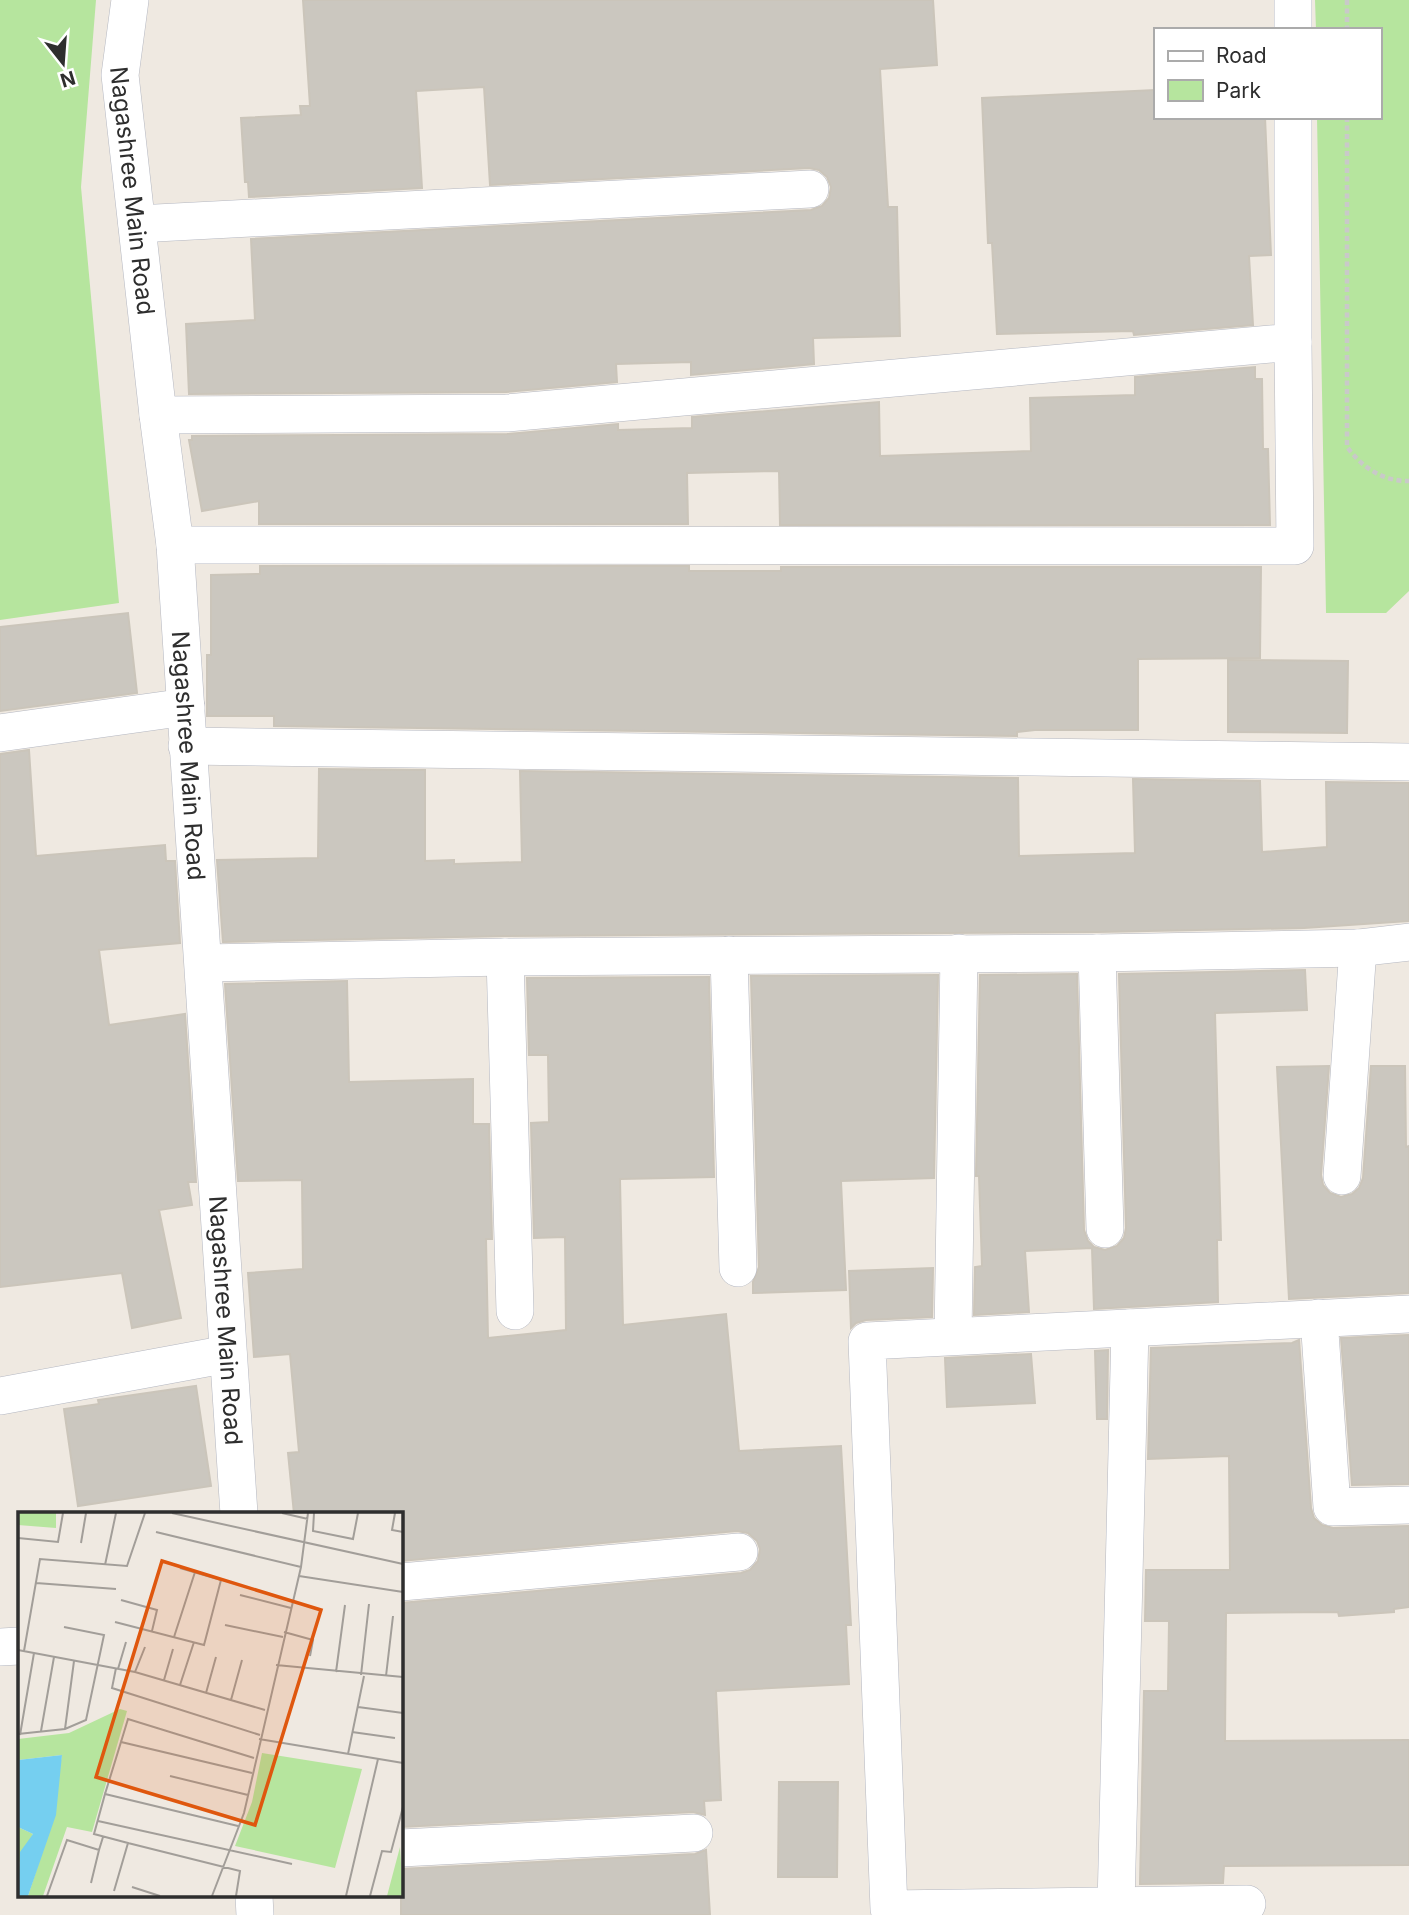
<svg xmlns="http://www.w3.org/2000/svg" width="1409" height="1915" font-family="Inter,sans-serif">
	<rect width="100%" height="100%" fill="#efe9e1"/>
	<g fill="#b6e59e">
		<polygon points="0,0 96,0 81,187 119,603 0,620"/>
		<polygon points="1315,0 1409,0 1409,591 1386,613 1326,613 1317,117 1379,117 1379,30 1316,30"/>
	</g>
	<g fill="#cbc7bf" stroke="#cbc5ba" stroke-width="2">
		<polygon points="303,0 933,0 937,65 880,69 888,207 897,207 900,336 813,338 814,364 691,375 691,362 616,364 617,382 506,392 189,394 186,324 255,320 251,239 811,210 822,206 829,198 831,187 827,177 819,170 809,168 490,185 484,87 416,91 422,188 249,197 248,182 245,182 241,118 301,115 300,106 310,106"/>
		<polygon points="1155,90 1155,117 1265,117 1271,255 1249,256 1253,325 1134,335 1133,331 997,334 992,243 988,243 982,98"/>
		<polygon points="1255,367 1255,379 1262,379 1263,449 1268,449 1270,525 780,525 779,471 687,473 688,524 259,524 259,501 202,511 189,440 192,440 192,436 507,434 618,424 618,430 692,428 692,417 879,402 880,456 1031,451 1030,398 1135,395 1135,377"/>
		<polygon points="260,566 689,566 689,571 781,571 781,567 1261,567 1260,658 1138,659 1138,730 1035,730 1017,732 1017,736 274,726 274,716 207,716 207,655 211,655 211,575 260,574"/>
		<polygon points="128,613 137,693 0,711 0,627"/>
		<polygon points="1228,660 1348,661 1347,733 1228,732"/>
		<polygon points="29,750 36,856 165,845 166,861 175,861 180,943 99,950 109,1025 185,1014 196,1182 188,1182 192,1205 159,1210 181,1318 132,1328 122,1273 0,1287 0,754"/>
		<polygon points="319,769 425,770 425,861 454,860 454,864 522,862 520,771 1018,778 1019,856 1135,853 1133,779 1260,781 1262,852 1327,847 1326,782 1409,783 1409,921 1304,928 1097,932 505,936 223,942 217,860 318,858"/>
		<polygon points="1305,970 1307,1010 1215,1013 1221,1240 1217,1240 1218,1302 1094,1309 1092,1248 1025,1251 1029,1312 974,1315 975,1267 982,1266 979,1176 976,1176 980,975 1077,974 1084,1230 1088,1241 1094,1247 1105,1250 1117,1246 1124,1238 1126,1228 1119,974"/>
		<polygon points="938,975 934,1178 841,1181 846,1290 753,1293 753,1282 759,1267 751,976"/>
		<polygon points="709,977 714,1177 620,1179 623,1325 726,1314 739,1451 841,1446 851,1625 846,1625 849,1684 716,1691 721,1800 704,1801 705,1815 693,1812 401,1827 401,1603 741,1573 750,1570 758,1561 760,1549 757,1541 748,1533 737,1531 401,1561 401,1514 294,1514 288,1453 299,1452 290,1354 254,1357 248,1273 303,1269 302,1180 238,1181 225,984 347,981 349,1082 473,1079 473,1124 489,1124 492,1239 486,1239 488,1338 566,1330 565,1237 534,1238 531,1123 549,1122 548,1055 529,1055 527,978"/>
		<polygon points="1329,1066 1321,1175 1323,1185 1330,1193 1341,1197 1352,1194 1359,1188 1363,1178 1371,1066 1405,1066 1406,1147 1409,1146 1409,1293 1289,1299 1277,1067"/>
		<polygon points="933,1268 932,1317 866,1320 856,1323 851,1328 849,1271"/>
		<polygon points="1409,1335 1409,1484 1352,1485 1341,1338"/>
		<polygon points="1299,1340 1311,1508 1314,1518 1322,1525 1333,1528 1409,1526 1409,1607 1394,1609 1394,1612 1339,1616 1338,1612 1226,1613 1225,1741 1409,1740 1409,1865 1224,1866 1223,1883 1140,1884 1144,1691 1168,1691 1169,1621 1145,1621 1146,1570 1230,1570 1229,1456 1148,1459 1151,1348 1292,1343"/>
		<polygon points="1108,1350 1107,1419 1097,1419 1095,1351"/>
		<polygon points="1031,1354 1035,1403 947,1407 945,1358"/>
		<polygon points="196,1386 211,1486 78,1506 64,1409 99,1404 98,1400"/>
		<polygon points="779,1782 838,1782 837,1877 778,1877"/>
		<polygon points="706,1850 710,1915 401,1915 401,1869 695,1854"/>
	</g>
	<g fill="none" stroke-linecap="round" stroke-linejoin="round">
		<defs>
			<g id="minor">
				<path id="s1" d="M130 0 120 75 158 415 175 545 239 1514"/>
				<polyline points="1293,30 1293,0"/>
				<polyline points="137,224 810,189"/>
				<polyline points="158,415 507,413 1293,342 1293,117"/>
				<polyline points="175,545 1295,546 1293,342"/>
				<polyline points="0,733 186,707"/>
				<polyline points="187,746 1409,762"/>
				<polyline points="1097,953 1105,1229"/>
				<polyline points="729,955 738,1268"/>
				<polyline points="505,957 515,1311"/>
				<polyline points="204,963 505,957 1097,953 1358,948 1409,942"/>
				<polyline points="1342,1176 1358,948"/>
				<polyline points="1319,1318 1332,1507 1409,1505"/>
				<polyline points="953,1336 959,953"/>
				<polyline points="0,1396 228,1354"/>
				<polyline points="401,1582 739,1552"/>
				<polyline points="0,1647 19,1646"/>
				<polyline points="401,1848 694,1833"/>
				<polyline points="254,1896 255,1915"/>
				<polyline points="1247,1904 889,1909 867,1341 1409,1314"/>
				<polyline points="1116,1906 1130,1328"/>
			</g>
		</defs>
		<use href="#minor" stroke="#b4b7c1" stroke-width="38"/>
		<g stroke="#c9c9c9" stroke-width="4.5" stroke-dasharray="5 3.5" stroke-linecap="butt">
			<polyline points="1347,0 1347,30"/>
			<path d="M1347 117V447C1363 468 1382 481 1409 481"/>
		</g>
		<use href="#minor" stroke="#fff" stroke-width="37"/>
	</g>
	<g text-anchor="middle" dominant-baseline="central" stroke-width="6" stroke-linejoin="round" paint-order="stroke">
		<g font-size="24" fill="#2e2e2e" stroke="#fff">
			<text stroke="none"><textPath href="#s1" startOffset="192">Nagashree Main Road</textPath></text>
			<text stroke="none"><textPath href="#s1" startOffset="760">Nagashree Main Road</textPath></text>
			<text stroke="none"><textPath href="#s1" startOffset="1326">Nagashree Main Road</textPath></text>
		</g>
	</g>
	<g transform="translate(18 1512)">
		<rect width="385" height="385" fill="#efe9e1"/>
		<path d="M0 1H38V16L0 13ZM102 197 109 199 74 320 49 315 25 384H10L28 329 44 243 0 248V227L51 221ZM244 241 344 257 317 356 217 334 234 290ZM0 315 15 322 1 351 4 367 0 368ZM382 335 385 384H369Z" fill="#b6e59e"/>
		<path d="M44 243 38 303 10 384H0L2 340 15 322 0 315V248Z" fill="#75cff0"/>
		<path fill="none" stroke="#a29e99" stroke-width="2" d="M154 1 385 52M264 1 290 7M296 1 295 19 335 27 340 1M377 1 374 18 385 20M138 20 283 55M0 26 40 30 45 1M63 31 68 1M87 53 98 1M281 64 385 80M18 71 98 77M222 83 273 96M103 88 139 98 134 119M97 110 186 133 203 68 162 56M207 113 265 125M266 120 295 128 292 144M156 125 177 60M0 138 117 160 247 198M6 139 22 47 109 54 127 1M258 153 385 165M98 156 94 176 242 223M100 157 108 130M117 160 127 135M318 160 327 93M343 163 351 92M368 164 375 104M146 168 155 137M162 173 176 130M188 181 198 145M213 188 224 148M340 195 385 201M47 217 56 149M23 219 36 145M334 220 377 226M0 222 47 217 68 208 86 123 46 115M2 223 16 141M241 227 385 251M103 230 110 207 236 246M330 242 346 164M152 264 230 283M87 282 103 230 234 261M80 309 274 352M110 331 222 359 218 384M73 371 81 338M114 375 142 384M96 379 110 331 76 322 87 282 220 314M29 384 49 328 81 338 85 325M194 384 226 301 283 55 290 1M328 384 360 247M352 384 364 339 373 340 385 295"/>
		<path fill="#df570e" fill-opacity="0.15" stroke="#df570e" stroke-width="3.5" d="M144 49 303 98 237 313 78 265Z"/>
		<rect width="385" height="385" fill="none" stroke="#2e2e2e" stroke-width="3.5"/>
	</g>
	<rect x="1154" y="28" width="228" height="91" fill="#ffffff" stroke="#ababab" stroke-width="2"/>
	<rect x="1168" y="51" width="35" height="10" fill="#ffffff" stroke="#ababab" stroke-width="2"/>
	<text x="1216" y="63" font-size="21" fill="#2e2e2e">Road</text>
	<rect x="1168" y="80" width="35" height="21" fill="#b6e59e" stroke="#ababab" stroke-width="2"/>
	<text x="1216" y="98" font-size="21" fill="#2e2e2e">Park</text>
	<g transform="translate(63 63) rotate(163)" stroke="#ffffff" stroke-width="5" paint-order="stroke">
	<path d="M0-5L12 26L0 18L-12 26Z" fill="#2e2e2e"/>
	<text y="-10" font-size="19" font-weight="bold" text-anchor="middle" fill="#2e2e2e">N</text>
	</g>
</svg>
